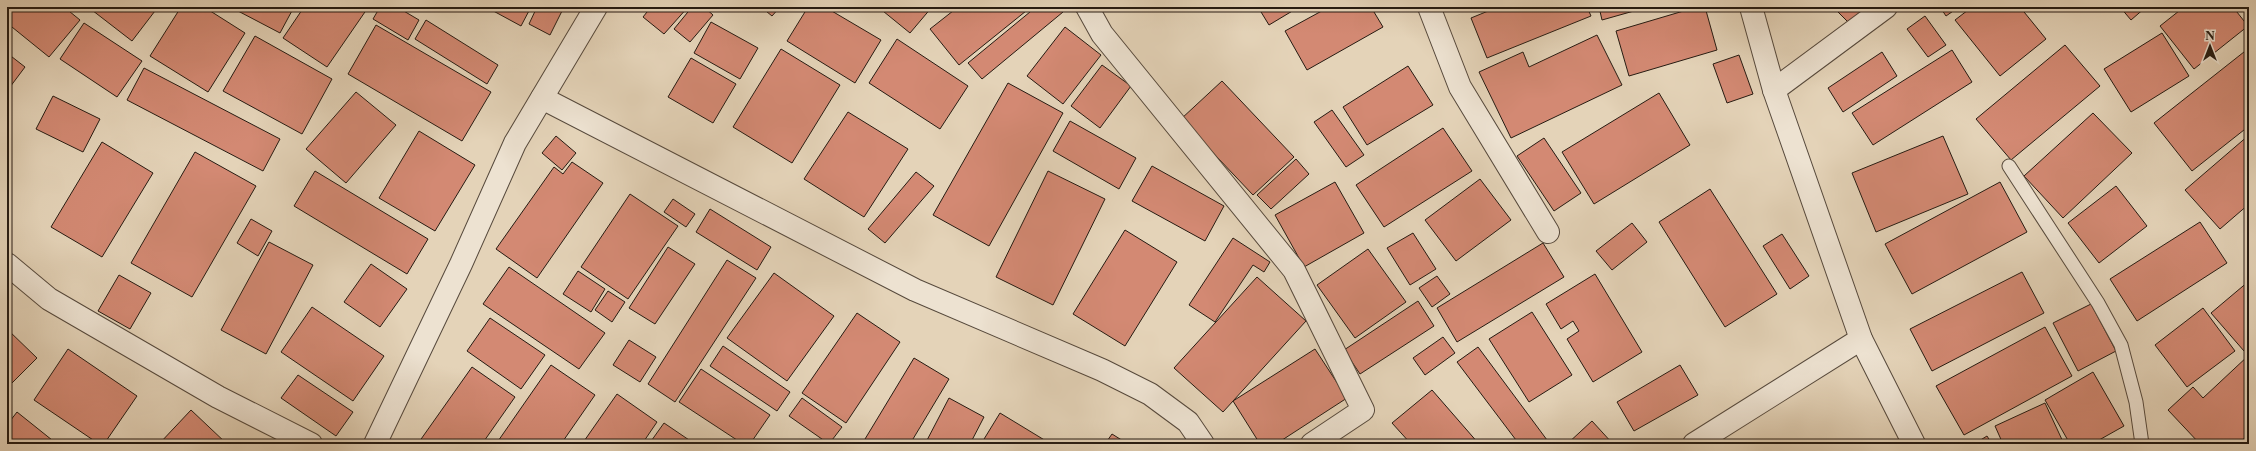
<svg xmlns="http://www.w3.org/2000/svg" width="2256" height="451" font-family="'Libre Caslon Text',serif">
	<rect width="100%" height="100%" fill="#e4d3b8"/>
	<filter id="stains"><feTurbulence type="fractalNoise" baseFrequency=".005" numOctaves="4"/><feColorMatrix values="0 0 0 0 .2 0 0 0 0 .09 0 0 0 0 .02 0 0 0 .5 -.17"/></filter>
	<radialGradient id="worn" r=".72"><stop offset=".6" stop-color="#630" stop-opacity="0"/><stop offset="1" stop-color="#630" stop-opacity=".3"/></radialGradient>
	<g fill="#d38973" stroke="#261b12">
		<polygon points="13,7 64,7 80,20 49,57 7,23 7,15"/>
		<polygon points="88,7 158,7 132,41"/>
		<polygon points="181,7 204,7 245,33 208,92 150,56"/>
		<polygon points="241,7 294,7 280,33 238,11"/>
		<polygon points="304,7 365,7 367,9 327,67 283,38"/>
		<polygon points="380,7 397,7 419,20 408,40 373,19"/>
		<polygon points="486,7 531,7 521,26"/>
		<polygon points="537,7 564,7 550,35 529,24"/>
		<polygon points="651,7 688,7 664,34 643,17"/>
		<polygon points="692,7 704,7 713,15 690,42 674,29"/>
		<polygon points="761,7 780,7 772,16"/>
		<polygon points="808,7 825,7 881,40 855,83 787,41"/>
		<polygon points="878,7 932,7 910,33"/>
		<polygon points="958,7 1031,7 959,65 930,29"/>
		<polygon points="1036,7 1059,7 1063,12 982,79 968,63"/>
		<polygon points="1258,7 1299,7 1269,25"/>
		<polygon points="1329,7 1371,7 1383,27 1307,70 1285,31"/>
		<polygon points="1498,7 1587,7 1591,16 1487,58 1471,18"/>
		<polygon points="1599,7 1648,7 1602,20"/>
		<polygon points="1697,7 1705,7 1717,50 1629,76 1616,31"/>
		<polygon points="1833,7 1870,7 1851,25"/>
		<polygon points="1940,7 1959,7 1946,16"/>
		<polygon points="1972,7 2020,7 2046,39 2000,76 1955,20"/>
		<polygon points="2120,7 2146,7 2131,20"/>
		<polygon points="2184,7 2233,7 2248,26 2194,69 2160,26"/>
		<polygon points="1925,16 1946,45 1928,57 1907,29"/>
		<polygon points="426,20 498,65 487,84 415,39"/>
		<polygon points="711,22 758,48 740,79 694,53"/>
		<polygon points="84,23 142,61 117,97 60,59"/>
		<polygon points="376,25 491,92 462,141 348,74"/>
		<polygon points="1065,27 1101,55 1063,104 1027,76"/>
		<polygon points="2162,33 2189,76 2131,112 2104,69"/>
		<polygon points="1597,35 1622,85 1511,138 1479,72 1523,52 1529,67"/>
		<polygon points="255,36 332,79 302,134 223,91"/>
		<polygon points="897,39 968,86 940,129 869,83"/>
		<polygon points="2065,45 2100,86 2011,160 1976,119"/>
		<polygon points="2249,48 2249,126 2192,171 2154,123"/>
		<polygon points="781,49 840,85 792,163 733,127"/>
		<polygon points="1952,50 1972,82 1873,145 1852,113"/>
		<polygon points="1882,52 1897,76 1843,112 1828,88"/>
		<polygon points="7,53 25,67 7,91"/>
		<polygon points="1739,55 1753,94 1727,103 1713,64"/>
		<polygon points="691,58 736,84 713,123 668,97"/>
		<polygon points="1102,65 1131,86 1100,128 1071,106"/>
		<polygon points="1408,66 1433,105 1367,145 1343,107"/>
		<polygon points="144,68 280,139 263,171 127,100"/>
		<polygon points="1222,81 1294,157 1253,195 1181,119"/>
		<polygon points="1008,83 1063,113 989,246 933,215"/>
		<polygon points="356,92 396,125 346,183 306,149"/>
		<polygon points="1659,93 1690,145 1594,204 1562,152"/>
		<polygon points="53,96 100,119 83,152 36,129"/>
		<polygon points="1332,110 1364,155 1346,167 1314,122"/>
		<polygon points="848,112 908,149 864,217 804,179"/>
		<polygon points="2093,113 2132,153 2063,218 2024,176"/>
		<polygon points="1070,121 1136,158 1119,189 1053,151"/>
		<polygon points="1443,128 1472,171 1384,227 1356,185"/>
		<polygon points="419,131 475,165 435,231 379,198"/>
		<polygon points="2249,135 2249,204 2220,229 2185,190"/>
		<polygon points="556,136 576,153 562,170 542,153"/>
		<polygon points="1943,136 1968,194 1876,232 1852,173"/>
		<polygon points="1544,138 1581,193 1554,211 1517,156"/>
		<polygon points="102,142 153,173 102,257 51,227"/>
		<polygon points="195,152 256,186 192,297 131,263"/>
		<polygon points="1296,159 1309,174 1271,209 1257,195"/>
		<polygon points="572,162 603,183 537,278 496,249 554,167 563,174"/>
		<polygon points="1152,166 1224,206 1205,241 1132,201"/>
		<polygon points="315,171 428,239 407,274 294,206"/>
		<polygon points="1048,171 1105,199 1053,305 996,277"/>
		<polygon points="916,172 934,186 885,243 868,229"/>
		<polygon points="1480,179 1511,220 1456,261 1425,220"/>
		<polygon points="1335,182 1364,233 1304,267 1275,215"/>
		<polygon points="2000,182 2027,232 1912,294 1885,244"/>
		<polygon points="2116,186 2147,226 2099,263 2068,223"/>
		<polygon points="1710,189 1777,294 1725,327 1659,222"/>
		<polygon points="630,194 678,226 628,299 581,267"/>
		<polygon points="673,199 695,214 686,227 664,212"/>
		<polygon points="710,209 771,247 757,270 696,232"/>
		<polygon points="251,219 272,231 258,256 237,243"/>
		<polygon points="2200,222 2227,263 2137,321 2110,279"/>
		<polygon points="1632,223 1647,242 1612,270 1596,251"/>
		<polygon points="1125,230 1177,262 1125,346 1073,314"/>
		<polygon points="1413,233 1436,269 1410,285 1387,248"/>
		<polygon points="1782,234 1809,276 1790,289 1763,246"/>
		<polygon points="1233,238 1270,262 1264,272 1253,265 1215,322 1189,305"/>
		<polygon points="269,242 313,265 266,354 221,330"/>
		<polygon points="1543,243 1564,277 1457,342 1437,308"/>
		<polygon points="668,247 695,264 655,324 629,308"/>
		<polygon points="1368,249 1406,302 1355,338 1317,285"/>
		<polygon points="727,260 756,278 675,402 648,384"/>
		<polygon points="371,264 407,289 380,327 344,302"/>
		<polygon points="509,267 605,333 579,369 483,304"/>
		<polygon points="578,271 605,289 591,312 563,294"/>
		<polygon points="2022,272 2044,313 1932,371 1910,329"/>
		<polygon points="774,273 834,316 787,381 727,338"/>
		<polygon points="1595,274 1642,352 1593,382 1567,339 1579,331 1573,321 1561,329 1546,304"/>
		<polygon points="119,275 151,293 130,329 98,311"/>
		<polygon points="1437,276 1450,294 1432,307 1419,288"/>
		<polygon points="1257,277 1306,321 1223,412 1174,368"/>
		<polygon points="2249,281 2249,347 2244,351 2211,313"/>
		<polygon points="608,291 625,302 612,322 595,310"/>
		<polygon points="1418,301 1434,326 1360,374 1344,350"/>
		<polygon points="2091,304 2116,351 2078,371 2053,323"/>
		<polygon points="312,307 384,356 353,401 281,352"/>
		<polygon points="2203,308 2235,351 2187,387 2155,345"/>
		<polygon points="1532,312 1572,375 1529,402 1489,339"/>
		<polygon points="857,313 900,342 846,423 802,393"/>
		<polygon points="490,318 545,355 521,389 467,351"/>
		<polygon points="2045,327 2072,376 1964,435 1936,386"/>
		<polygon points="7,329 37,358 7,388"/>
		<polygon points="1443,337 1455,353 1425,375 1413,358"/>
		<polygon points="629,340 656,357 640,382 613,365"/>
		<polygon points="723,346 790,392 777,411 710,366"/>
		<polygon points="1478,347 1550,444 1519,444 1457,362"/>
		<polygon points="68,349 137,396 104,444 99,444 34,400"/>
		<polygon points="1315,349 1347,398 1276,444 1260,444 1233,401"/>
		<polygon points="2249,355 2249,434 2238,444 2200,444 2168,410 2193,387 2203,398"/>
		<polygon points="914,358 949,379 910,444 862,444"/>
		<polygon points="551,365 595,395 561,444 496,444"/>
		<polygon points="1680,365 1698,395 1634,431 1617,402"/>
		<polygon points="472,367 515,397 482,444 422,444 419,442"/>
		<polygon points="701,369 770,415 750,444 743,444 679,402"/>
		<polygon points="2093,372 2124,426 2092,444 2070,444 2045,400"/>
		<polygon points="298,375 353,412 336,436 281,398"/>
		<polygon points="1432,390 1479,444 1411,444 1392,423"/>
		<polygon points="617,394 657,422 642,444 582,444"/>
		<polygon points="802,398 842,427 829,444 789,416"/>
		<polygon points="949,398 984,417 970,444 925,444"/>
		<polygon points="2045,403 2064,444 2003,444 1995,426"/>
		<polygon points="191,410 227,444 159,444"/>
		<polygon points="17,412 57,444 7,444 7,425"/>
		<polygon points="1000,413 1051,444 981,444"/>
		<polygon points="1592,421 1613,444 1567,444"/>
		<polygon points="664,423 695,444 649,444"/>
		<polygon points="1112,434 1128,444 1105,444"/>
		<polygon points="1987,436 1992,444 1974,444"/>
	</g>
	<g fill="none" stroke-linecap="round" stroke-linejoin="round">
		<defs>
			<polyline id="service" points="2009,166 2098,303 2121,345 2136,402 2142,444"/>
			<g id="minor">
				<polyline points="1087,7 1102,34 1294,270 1363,410 1312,444"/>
				<polyline points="1429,7 1460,87 1548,232"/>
				<polyline points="1751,7 1774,90 1861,339 1914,444"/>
				<polyline points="1774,90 1886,7"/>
				<polyline points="542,98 915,290 1102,370 1150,394 1188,422 1203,444"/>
				<polyline points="7,264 49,299 218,397 311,444"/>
				<polyline points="375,444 461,264 515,143 596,7"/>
				<polyline points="1694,444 1861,339"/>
			</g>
		</defs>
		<use href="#service" stroke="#56493c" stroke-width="15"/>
		<use href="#minor" stroke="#56493c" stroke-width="24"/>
		<use href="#service" stroke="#ede2d1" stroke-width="13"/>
		<use href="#minor" stroke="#ede2d1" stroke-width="22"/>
	</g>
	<rect width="2256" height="451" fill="none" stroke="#e4d3b8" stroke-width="24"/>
	<rect x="8" y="8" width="2240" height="435" fill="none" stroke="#261b12" stroke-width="2"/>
	<rect x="12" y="12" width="2232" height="427" fill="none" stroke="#261b12"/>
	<g transform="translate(2210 46)" stroke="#ede2d1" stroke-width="3" paint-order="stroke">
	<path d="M0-3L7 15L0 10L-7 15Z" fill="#261b12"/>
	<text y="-6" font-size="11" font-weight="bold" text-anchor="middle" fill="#261b12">N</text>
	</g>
	<rect width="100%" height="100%" filter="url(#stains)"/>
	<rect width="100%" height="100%" fill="url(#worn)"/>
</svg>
